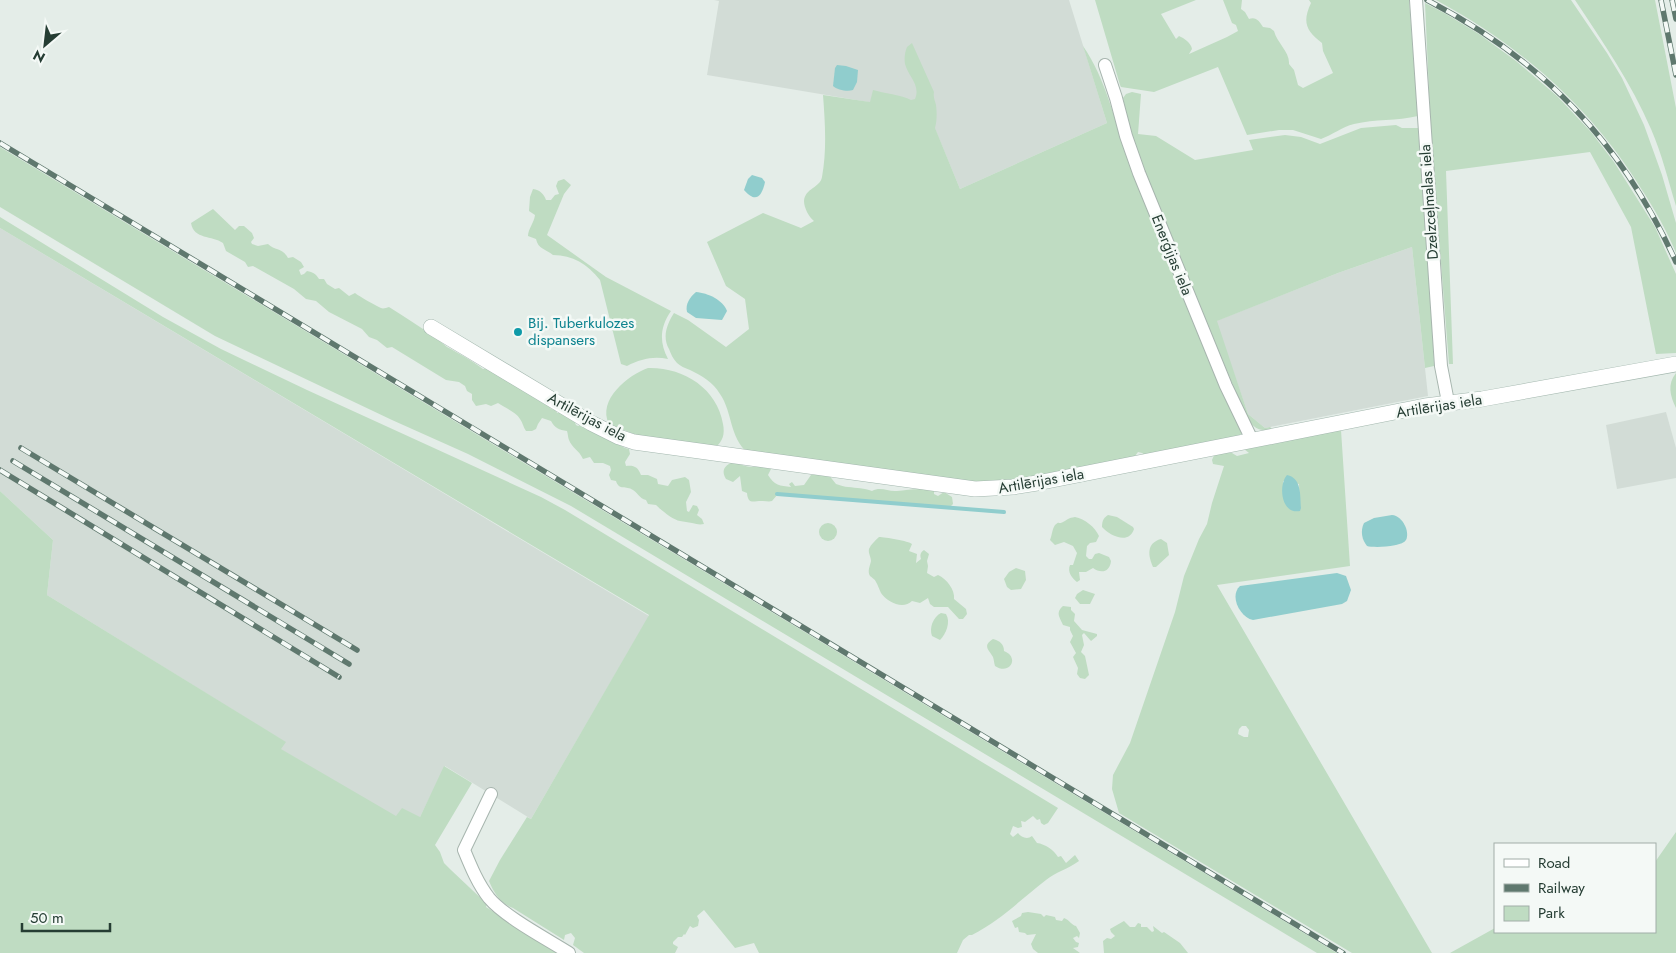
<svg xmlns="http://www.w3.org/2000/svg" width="1676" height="953" font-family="Jost,sans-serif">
	<rect width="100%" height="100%" fill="#e4ede8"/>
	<g fill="#d2dcd6">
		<polygon points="714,0 1069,0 1107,123 960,189 928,112 707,75 719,1"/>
		<polygon points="0,228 649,616 531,819 445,766 420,817 396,817 280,749 285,742 47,595 53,540 0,491"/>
		<polygon points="1412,247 1428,396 1265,428 1248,414 1216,321 1338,273"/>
		<polygon points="1666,412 1676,448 1676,478 1617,489 1606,425"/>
	</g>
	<g fill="#bfdcc2" fill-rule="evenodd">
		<path d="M1095 0H1196L1161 14 1176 39 1179 36C1184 38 1191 43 1192 49L1189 54 1227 37 1238 31 1236 25 1232 23 1223 0H1242L1241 9 1245 12 1249 19C1256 16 1260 22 1263 27L1270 28 1274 31C1277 43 1290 52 1289 64L1294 70 1298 85 1303 88 1333 73 1323 51 1322 43C1306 31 1302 22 1311 3L1309 0H1409L1418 116C1397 121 1375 119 1354 124 1342 127 1332 135 1321 139L1293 130H1279L1247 135 1218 67 1154 92 1121 87 1120 85Z"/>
		<path d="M1436 0H1571L1607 53 1622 78 1644 125 1662 175 1676 223V253C1667 231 1655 210 1642 190 1591 107 1521 46 1436 0Z"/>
		<path d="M1575 0H1655L1676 108V206C1668 180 1662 154 1651 129 1631 83 1603 42 1575 0Z"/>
		<polygon points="1425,3 1446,14 1479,34 1516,61 1557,96 1591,132 1614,162 1655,227 1676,274 1676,353 1656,354 1631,227 1590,152 1446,171 1453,364 1449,364 1431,137"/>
		<path d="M912 43 934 92C933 98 935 100 936 105 937 112 937 121 935 128L960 189 1107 123 1083 46C1106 79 1113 118 1128 155 1165 246 1203 338 1241 429V434L1237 437 1145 455 1142 453 1138 452 1132 460 979 485 748 453C729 437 733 413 720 394 713 382 702 376 690 370 685 368 680 366 677 363 673 359 671 354 669 349 662 337 667 324 674 313L688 320 726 347 749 329 745 299 726 286 707 242 763 213 801 228 814 221C809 217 804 208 804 201 805 188 820 188 822 177 827 150 825 122 823 95L870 102 873 90C883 93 902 95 911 100L915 99C921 85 908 76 905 64 904 58 905 52 907 47Z"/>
		<path d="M1132 92 1141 94 1138 134 1156 136 1195 160 1253 150 1249 140 1285 135 1301 137 1320 144 1361 128 1396 125 1402 128H1418L1432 310 1434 366 1425 368 1412 247 1338 273 1217 321 1248 414 1265 428 1270 427 1273 430C1255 432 1252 426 1244 412L1138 156 1131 135 1123 98 1126 94Z"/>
		<polygon points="0,147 1337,953 1317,953 571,506 468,454 392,420 215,336 0,207"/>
		<path d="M564 179 571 185 564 194 547 235 606 277 671 311C660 327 659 342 668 359 653 356 641 359 627 366L621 364 600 280C587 264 573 255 553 255 546 249 538 249 536 239L528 236C528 229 534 223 535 215L529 211 530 197 533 189C540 190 544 194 546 200H551L555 195 559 194 556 186 558 181Z"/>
		<path d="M213 209 235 230 239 226H244L252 233 254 238 251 242 252 244 258 246 268 244C275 251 282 247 288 258L293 257 301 262 304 267 299 270 301 275 304 274 307 271C313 272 316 274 319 279H324L327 284 335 289 339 288 349 296 355 293C360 297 375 305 381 308 383 309 386 308 389 307 405 317 420 327 435 337 439 340 443 344 447 347 460 354 471 360 483 369L487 368 514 384 524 392 528 393 548 404 551 409 556 410 557 413H560L574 420 576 425 578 426 581 425 625 448 629 449 630 454 625 462 626 466C634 465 638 467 641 475H648L657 479 658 484 668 486 672 480 685 477 689 480 691 492 686 502 687 511 689 512 693 505 697 506 699 510 697 515 702 519 704 524C699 525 697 524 692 523 688 522 684 522 680 521 673 520 661 510 656 505L648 504 646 500C639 498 639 494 633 490 626 485 619 491 616 481L611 480 609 475 611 470 610 466 603 463H594L590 457 583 459C579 450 572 448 569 440 568 438 568 434 567 431 559 430 555 428 551 421L542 418 538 424 536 429 532 431H526C523 427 523 423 520 419 516 412 505 408 498 403L491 406 486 404 476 406 472 400V394L467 391 465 386 459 382 446 380 392 347 387 348 377 340 369 337 362 329 329 312 316 301 306 299 294 289 253 266 248 267 245 262 226 251 223 243C212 235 194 240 191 223Z"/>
		<path d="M0 217 163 317 221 349 307 390 541 497 565 510 1058 808 1048 823 1044 825 1041 823 1040 819 1037 820 1033 816 1025 822 1021 821 1022 827 1018 828 1013 826 1010 834 1013 837 1018 833C1021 837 1027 840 1032 836L1037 843C1045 844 1054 850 1058 857L1061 856 1066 863 1075 855 1079 861C1068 869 1056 872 1046 880 1020 900 1001 920 972 935H969L963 940 957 953H759L754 943 735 948 704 910 697 916 699 920 698 926 693 928 690 926 685 935 684 934 682 937H678L673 942V944L678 947 675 953H584L573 945 575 938 571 933 565 935 564 940 513 908C500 903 494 893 489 881L500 860 527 817 531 819 649 615 0 228Z"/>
		<path d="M648 368C683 367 717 388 723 424 725 434 723 441 715 448L639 436 609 424C597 400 628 375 648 368Z"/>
		<path d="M1676 373V408C1670 396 1667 384 1676 373Z"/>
		<path d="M1341 430 1350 566 1217 585 1432 953H1352L1119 813 1112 789 1113 775 1130 743 1175 612 1184 576 1199 539 1207 524 1212 503 1224 466 1213 464 1212 460 1215 453H1232L1237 456 1249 453 1244 449ZM1283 481 1299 484 1300 511 1283 497ZM1242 726H1246L1249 730 1248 737H1244L1238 734 1239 729Z"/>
		<path d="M736 462C743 466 752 469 759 465L772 467 768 475C774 485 780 486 791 487L789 484 792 482 795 486 804 485 811 475 828 474 836 484C840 485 845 487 848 487 857 488 864 488 872 491 881 486 888 492 897 491 908 490 923 487 934 491V494L938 496 944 492 952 497 953 504 949 508 778 494 772 501C769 502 766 501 763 501 755 500 748 506 747 493L742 491 740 476 733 482 726 479C720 470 726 463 736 462Z"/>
		<polygon points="0,491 53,540 47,595 286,742 281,749 396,816 402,808 420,817 444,766 472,783 435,845 440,852 444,863 451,870 487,904 486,907 560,953 0,953"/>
		<path d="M1108 515 1117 517 1133 527 1134 529C1129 545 1110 536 1102 527 1102 522 1103 518 1108 515Z"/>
		<path d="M1075 517C1085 519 1095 527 1099 536L1096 542 1090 543 1087 546 1086 556 1089 559H1092L1095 554 1099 553 1109 557 1111 561C1110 572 1101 574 1093 568L1086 572H1079L1080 580 1077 582C1072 578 1067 572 1070 565H1073L1077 553 1073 546 1064 542 1055 545 1050 540C1052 536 1052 529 1055 525 1060 520 1058 525 1063 522 1069 519 1068 518 1075 517Z"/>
		<circle cx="828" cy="532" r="9"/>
		<path d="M879 537C885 537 909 541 912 544L909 551 917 554 916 563 921 559C920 555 920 553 924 550L929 554 927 561 928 566 927 573 934 577 938 575C947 579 955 590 954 599L966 609 967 614 963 619H959L948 607H934L930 604 928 598 920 603 912 601C903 610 887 602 881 593 879 589 878 585 876 582 875 579 872 578 870 576 867 571 870 566 871 561 871 557 868 553 869 549 871 544 875 541 879 537Z"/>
		<path d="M1161 539 1167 543 1169 555 1156 567H1153C1148 556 1146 543 1161 539Z"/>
		<polygon points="1016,568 1025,571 1026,580 1021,589 1011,590 1007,587 1004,579 1009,572"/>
		<polygon points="1083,590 1095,594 1090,604 1080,604 1075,598 1077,594"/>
		<path d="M1063 606 1071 607V610L1075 614 1074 621 1082 630 1097 634V636L1091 641 1084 633 1082 635 1084 645 1081 652 1085 656 1089 675 1085 679 1080 678 1077 674 1078 668 1073 657 1076 653 1070 642 1073 636 1070 630V627L1063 625C1060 617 1055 613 1063 606Z"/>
		<path d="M941 613 946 614C951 622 946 634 940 640L932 636C929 628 933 617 941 613Z"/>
		<path d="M993 639C1000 641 1004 644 1004 651 1020 657 1010 676 995 666 994 663 994 660 993 657 989 650 982 646 993 639Z"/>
		<polygon points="1676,832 1676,953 1450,953 1495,928 1495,932 1655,932 1655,862"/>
		<path d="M1028 912 1041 914 1044 917 1046 915 1055 917 1056 920 1062 921 1064 918C1070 920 1071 925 1076 926L1080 933 1079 938 1077 936 1073 938 1076 942 1079 943 1078 947 1073 948 1080 953H1038L1033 949 1031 944 1036 934 1027 935 1025 933 1019 932 1018 927 1015 928 1012 921 1021 916 1022 913Z"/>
		<polygon points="1124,921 1130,927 1135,927 1138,923 1141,924 1141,927 1147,927 1152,932 1154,931 1153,926 1162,933 1164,932 1180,943 1188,953 1104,953 1103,941 1107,938 1111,939 1115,936 1111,932 1110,929"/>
	</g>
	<g fill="#90cdcd">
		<path d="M837 65 846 66 858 70 857 82 853 90C848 92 837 90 833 86L835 68Z"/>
		<path d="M752 175 762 178 765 182C762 196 756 204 744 190L748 179Z"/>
		<path d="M696 292C708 293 723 300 727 311L722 320 696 318 687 312C685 304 690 297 696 292Z"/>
		<path d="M1287 475C1302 478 1300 496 1301 508L1300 511C1281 515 1278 485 1287 475Z"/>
		<path d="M1392 515C1403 516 1410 532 1406 540 1402 547 1374 548 1367 546 1362 540 1360 531 1364 523L1374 518Z"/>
		<path d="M1337 573 1346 576 1351 590 1347 601 1342 604 1253 620C1240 617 1229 596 1240 586Z"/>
	</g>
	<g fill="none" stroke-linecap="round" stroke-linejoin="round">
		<polyline stroke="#90cdcd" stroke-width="4" points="777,494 1004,512"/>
		<defs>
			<g id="street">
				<polyline points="1416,0 1441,366 1448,402"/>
				<polyline points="1105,65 1116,98 1126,136 1139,173 1226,386 1252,440"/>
				<path d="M491 794 464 850C471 867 478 884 489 898 505 917 547 939 569 953"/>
			</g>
			<polyline id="secondary" points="431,327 591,423 619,437 634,442 975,489 1013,487 1037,483 1425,406 1482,399 1676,364"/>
		</defs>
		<use href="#street" stroke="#a7b5ae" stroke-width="14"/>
		<use href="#secondary" stroke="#a3b7ae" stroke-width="16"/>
		<use href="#street" stroke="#fff" stroke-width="12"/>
		<use href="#secondary" stroke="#fff" stroke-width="15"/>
		<defs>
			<g id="rail">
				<path d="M1427 0C1543 60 1622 143 1676 262"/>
				<polyline points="1661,0 1676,75"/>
				<polyline points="1672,0 1676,19"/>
				<polyline points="0,143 1343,953"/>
				<polyline points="21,448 357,650"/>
				<polyline points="13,461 349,664"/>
				<polyline points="0,470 339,677"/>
			</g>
		</defs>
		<use href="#rail" stroke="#5f786e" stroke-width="5.5"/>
		<use href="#rail" stroke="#f4f9f6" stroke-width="4" stroke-dasharray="11" stroke-linecap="butt"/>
	</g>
	<circle fill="#0f9aa8" stroke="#f4f9f6" stroke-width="2" cx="518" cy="332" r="5"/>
	<g text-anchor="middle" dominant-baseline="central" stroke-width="5" stroke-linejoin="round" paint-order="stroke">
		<g font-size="15" fill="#253d33" stroke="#f4f9f6">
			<text transform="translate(1429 202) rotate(-94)">Dzelzceļmalas iela</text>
			<text transform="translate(1172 255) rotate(68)">Enerģijas iela</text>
			<text transform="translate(1439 406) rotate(-9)">Artilērijas iela</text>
			<text transform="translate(587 417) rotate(28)">Artilērijas iela</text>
			<text transform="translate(1041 481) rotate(-10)">Artilērijas iela</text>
		</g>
		<g font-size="15" fill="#0d838f" stroke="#f4f9f6" text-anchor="start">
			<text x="528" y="323">Bij. Tuberkulozes<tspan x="528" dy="17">dispansers</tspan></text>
		</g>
	</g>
	<rect x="1494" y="843" width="162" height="90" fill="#f4f9f6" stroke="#a1aea8"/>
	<rect x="1504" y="859" width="25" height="8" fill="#ffffff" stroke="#a1aea8"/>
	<text x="1538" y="868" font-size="15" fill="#253d33">Road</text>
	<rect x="1504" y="884" width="25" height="8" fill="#5f786e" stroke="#a1aea8"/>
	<text x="1538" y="893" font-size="15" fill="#253d33">Railway</text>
	<rect x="1504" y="906" width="25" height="15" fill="#bfdcc2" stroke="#a1aea8"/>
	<text x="1538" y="918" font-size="15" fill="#253d33">Park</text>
	<g transform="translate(45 45) rotate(208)" stroke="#f4f9f6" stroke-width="4" paint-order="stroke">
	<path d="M0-4L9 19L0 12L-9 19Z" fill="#253d33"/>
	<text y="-8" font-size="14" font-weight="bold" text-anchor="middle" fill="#253d33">N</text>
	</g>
	<path d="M22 923v8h88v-8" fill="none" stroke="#253d33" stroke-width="2.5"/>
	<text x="30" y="923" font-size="15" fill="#253d33" stroke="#f4f9f6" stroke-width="4" paint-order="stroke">50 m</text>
</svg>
